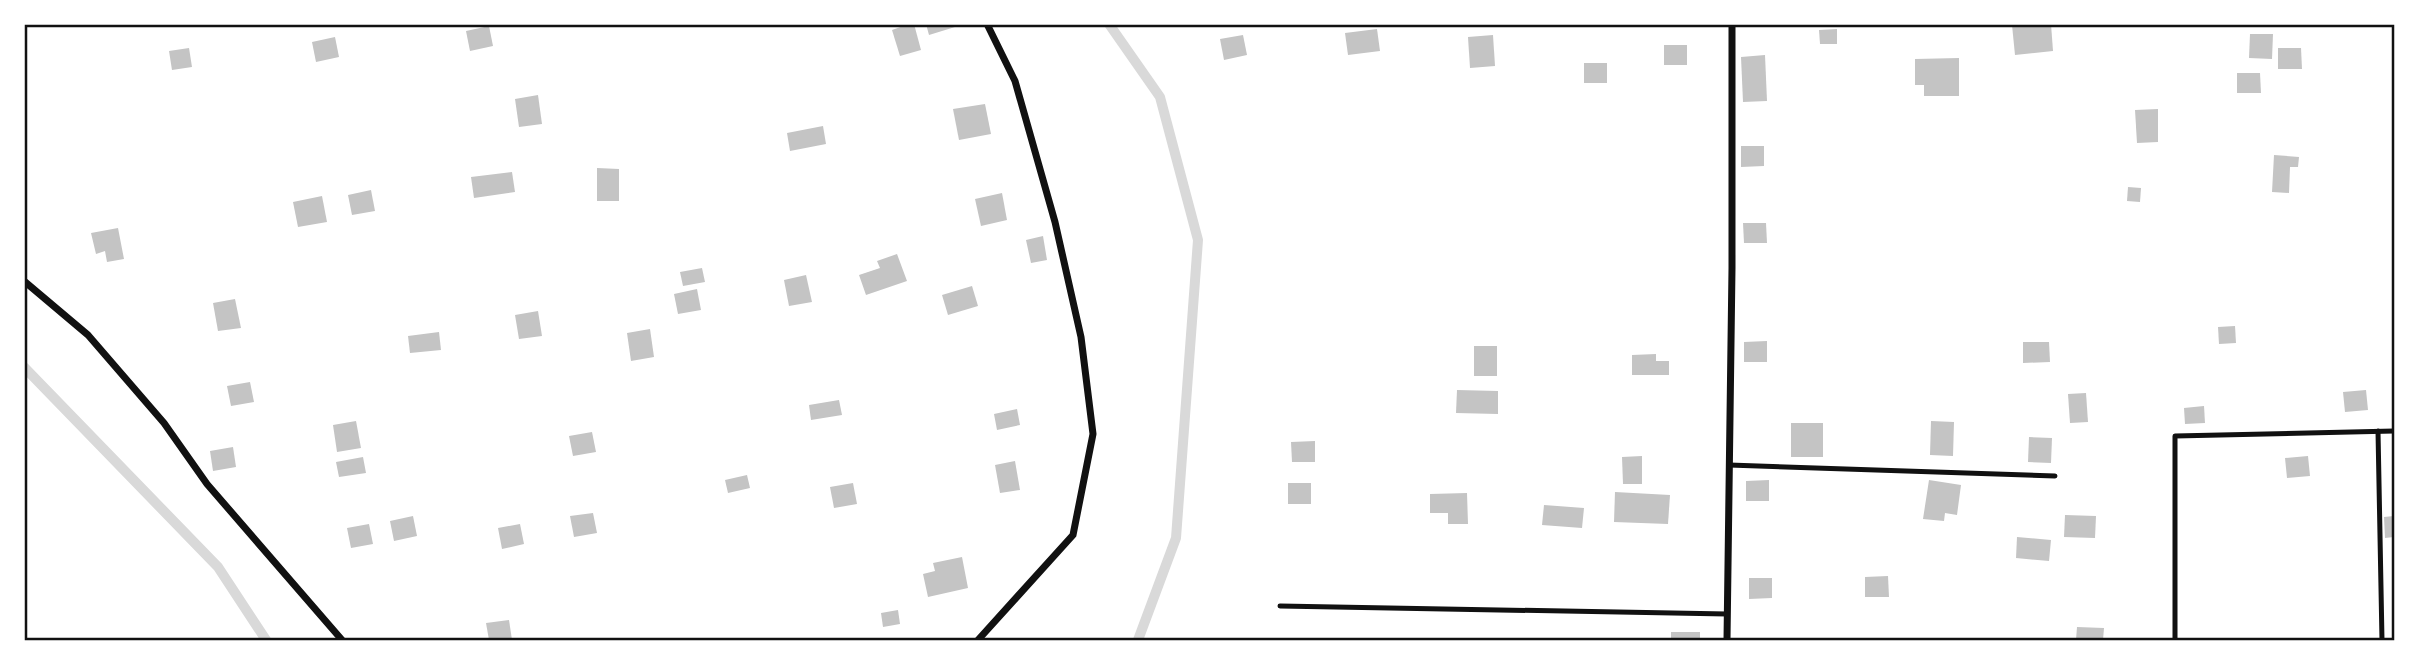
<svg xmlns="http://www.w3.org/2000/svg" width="2419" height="665" font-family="'Nunito Sans',sans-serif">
	<rect width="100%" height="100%" fill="#fff"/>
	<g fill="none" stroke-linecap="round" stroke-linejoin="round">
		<g stroke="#d9d9d9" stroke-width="10">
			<polyline points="1109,24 1160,97 1198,240 1176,538 1138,640"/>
			<polyline points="24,367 218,567 266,640"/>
		</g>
	</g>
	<g fill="#c4c4c4">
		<polygon points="909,24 914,24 921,50 900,56 892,30"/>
		<polygon points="926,24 955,24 955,27 929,35"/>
		<polygon points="2051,24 2053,51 2015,55 2012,25"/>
		<polygon points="489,26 493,46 470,51 466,31"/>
		<polygon points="1377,29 1380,51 1348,55 1345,33"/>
		<polygon points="1837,29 1837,44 1820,44 1819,30"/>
		<polygon points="2250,34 2273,34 2272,59 2249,58"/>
		<polygon points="1243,35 1247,55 1224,60 1220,39"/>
		<polygon points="1493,35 1495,66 1470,68 1468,37"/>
		<polygon points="335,37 339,57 316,62 312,42"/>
		<rect x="1664" y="45" width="23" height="20"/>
		<polygon points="189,48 192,67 172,70 169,51"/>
		<polygon points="2278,48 2301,48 2302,69 2278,69"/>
		<polygon points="1765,55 1767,101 1743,102 1741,57"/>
		<polygon points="1959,58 1959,96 1924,96 1924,85 1915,85 1915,59"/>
		<rect x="1584" y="63" width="23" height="20"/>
		<polygon points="2237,73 2260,73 2261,93 2237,93"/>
		<polygon points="538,95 542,124 519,127 515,99"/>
		<polygon points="985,104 991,134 959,140 953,109"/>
		<polygon points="2158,109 2158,142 2137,143 2135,110"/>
		<polygon points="823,126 826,144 790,151 787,133"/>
		<polygon points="1741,146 1764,146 1764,166 1741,167"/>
		<polygon points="2274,155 2299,157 2298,167 2290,167 2289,193 2272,192"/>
		<polygon points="597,168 619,169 619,201 597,201"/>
		<polygon points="512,172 515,192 474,198 471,177"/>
		<polygon points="2128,187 2141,188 2140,202 2127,201"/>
		<polygon points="371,190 375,211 352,215 348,195"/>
		<polygon points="1002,193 1007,220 981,226 975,199"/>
		<polygon points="322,196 327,222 298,227 293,202"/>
		<polygon points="1743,223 1766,223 1767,243 1744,243"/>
		<polygon points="118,228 124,259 107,262 105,251 96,254 91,233"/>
		<polygon points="1043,236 1047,260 1031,263 1026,240"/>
		<polygon points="897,254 907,281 866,295 859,275 880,268 877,261"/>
		<polygon points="702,268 705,282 683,286 680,272"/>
		<polygon points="806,275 812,302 789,306 784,280"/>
		<polygon points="972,286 978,306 948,315 942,295"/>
		<polygon points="697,289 701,310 678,314 674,294"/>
		<polygon points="235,299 241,328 218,331 213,303"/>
		<polygon points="538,311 542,336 519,339 515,315"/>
		<polygon points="2235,326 2236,343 2219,344 2218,327"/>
		<polygon points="650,329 654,357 631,361 627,333"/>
		<polygon points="439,332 441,350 410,353 408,336"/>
		<polygon points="1767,341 1767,362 1744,362 1744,342"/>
		<polygon points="2023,342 2049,342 2050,362 2023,363"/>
		<rect x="1474" y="346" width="23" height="30"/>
		<polygon points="1656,354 1656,361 1669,361 1669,375 1632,375 1632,355"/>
		<polygon points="250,382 254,402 231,406 227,386"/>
		<polygon points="1457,390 1498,391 1498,414 1456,413"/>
		<polygon points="2366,390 2368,410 2345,412 2343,392"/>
		<polygon points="2086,393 2088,422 2070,423 2068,394"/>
		<polygon points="839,400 842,415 811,420 809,405"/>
		<polygon points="2204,406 2205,423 2185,424 2184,408"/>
		<polygon points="1017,409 1020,425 997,430 994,414"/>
		<polygon points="356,421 361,448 337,452 333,425"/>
		<polygon points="1931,421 1954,422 1953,456 1930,455"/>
		<rect x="1791" y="423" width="32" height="34"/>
		<polygon points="592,432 596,452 573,456 569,436"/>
		<polygon points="2029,437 2052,438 2051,463 2028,462"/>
		<polygon points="1315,441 1315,462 1292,462 1291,442"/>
		<polygon points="233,447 236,467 213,471 210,451"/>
		<polygon points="1642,456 1642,484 1623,484 1622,457"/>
		<polygon points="2308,456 2310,476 2287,478 2285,458"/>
		<polygon points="363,457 366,473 339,477 336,462"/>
		<polygon points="1015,461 1020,490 1000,493 995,465"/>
		<polygon points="747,475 750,488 728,493 725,480"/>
		<polygon points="1769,480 1769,501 1746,501 1746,481"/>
		<polygon points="1929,480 1961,485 1957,515 1945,513 1944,521 1923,519"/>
		<polygon points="853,483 857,504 834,508 830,487"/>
		<rect x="1288" y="483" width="23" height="21"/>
		<polygon points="1615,492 1670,495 1668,524 1614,522"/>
		<polygon points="1467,493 1468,524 1448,524 1448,513 1430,513 1430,494"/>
		<polygon points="1544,505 1584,508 1582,528 1542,525"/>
		<polygon points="593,513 597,533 574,537 570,516"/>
		<polygon points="2065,515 2096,516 2095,538 2064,537"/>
		<polygon points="413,516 417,536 394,541 390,521"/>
		<polygon points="2394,516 2394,537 2385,538 2384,517"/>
		<polygon points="369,524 373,544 351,548 347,528"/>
		<polygon points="520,524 524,544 502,549 498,528"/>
		<polygon points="2017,537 2051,540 2049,561 2016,558"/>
		<polygon points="962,557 968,588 928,597 923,574 935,571 933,563"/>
		<polygon points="1888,576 1889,597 1865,597 1865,577"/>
		<polygon points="1749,578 1772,578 1772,598 1749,599"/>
		<polygon points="898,610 900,624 883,627 881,613"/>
		<polygon points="509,620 512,640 489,640 486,623"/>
		<polygon points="2077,627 2104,628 2103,640 2076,640"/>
		<rect x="1671" y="632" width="29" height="8"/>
	</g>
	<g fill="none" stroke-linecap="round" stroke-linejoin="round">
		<g stroke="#111" stroke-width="5">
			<polyline points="2378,431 2382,640"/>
			<polyline points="1729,465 2055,476"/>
			<polyline points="1280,606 1727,614"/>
			<polyline points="2175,640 2175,436 2394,431"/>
		</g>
		<g stroke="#111" stroke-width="7">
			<polyline points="24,281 88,335 164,423 207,484 342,640"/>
			<polyline points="978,640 1073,535 1093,434 1081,337 1055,222 1015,81 987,24"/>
			<polyline points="1727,640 1732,268 1732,24"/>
		</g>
	</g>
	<rect width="2419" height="665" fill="none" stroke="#ffffff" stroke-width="52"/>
	<rect x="26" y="26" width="2367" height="613" fill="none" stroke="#111" stroke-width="2.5"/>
</svg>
